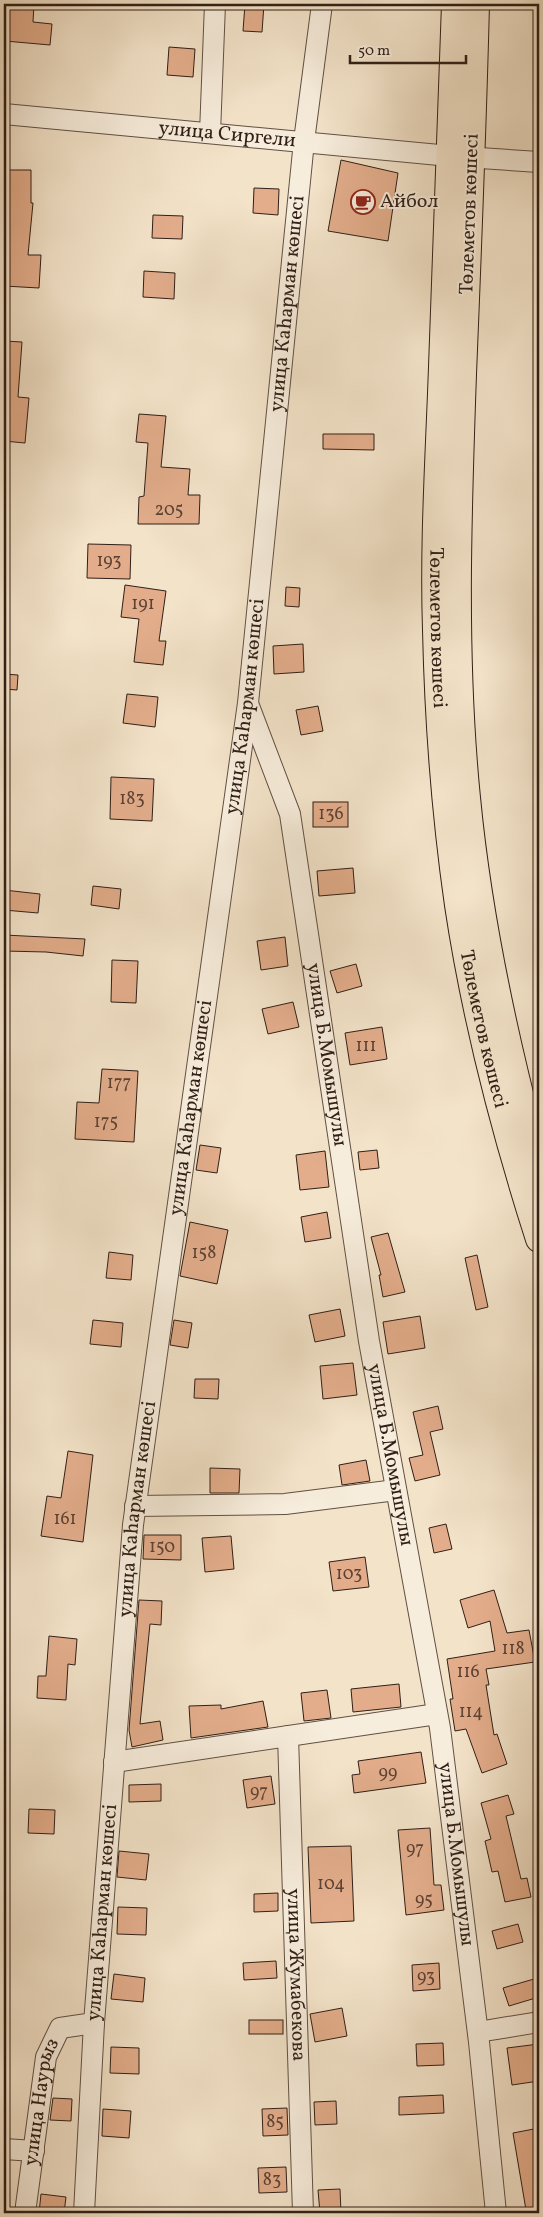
<svg xmlns="http://www.w3.org/2000/svg" width="543" height="2217" font-family="Vollkorn,serif">
	<rect width="100%" height="100%" fill="#f3e3c9"/>
	<filter id="stains"><feTurbulence type="fractalNoise" baseFrequency=".004" numOctaves="4"/><feColorMatrix values="0 0 0 0 .2 0 0 0 0 .09 0 0 0 0 .02 0 0 0 .5 -.17"/></filter>
	<radialGradient id="worn" r=".72"><stop offset=".6" stop-color="#630" stop-opacity="0"/><stop offset="1" stop-color="#630" stop-opacity=".3"/></radialGradient>
	<g fill="#e3ad8b" stroke="#301f17">
		<polygon points="8,4 34,4 33,22 52,24 50,45 5,41"/>
		<polygon points="245,4 264,4 262,32 243,31"/>
		<polygon points="169,47 195,49 193,77 167,75"/>
		<polygon points="341,160 398,173 388,241 328,231"/>
		<polygon points="4,170 31,170 31,203 33,203 28,255 41,255 39,288 4,286"/>
		<polygon points="254,188 279,189 278,215 253,213"/>
		<polygon points="153,215 183,216 182,239 152,238"/>
		<polygon points="144,271 175,273 174,299 143,297"/>
		<polygon points="4,341 22,342 18,397 29,398 25,443 4,441"/>
		<polygon points="139,414 166,416 161,467 190,469 188,495 200,495 199,524 138,524 139,497 144,496 148,443 136,442"/>
		<polygon points="323,434 374,434 374,450 323,449"/>
		<polygon points="88,544 131,545 130,579 87,578"/>
		<polygon points="125,585 166,591 159,641 166,641 163,665 134,662 139,619 121,617"/>
		<polygon points="286,587 300,588 299,607 285,606"/>
		<polygon points="303,644 304,672 274,674 273,646"/>
		<polygon points="4,674 18,675 17,690 4,689"/>
		<polygon points="127,694 158,697 155,727 123,723"/>
		<polygon points="318,706 323,731 301,735 296,710"/>
		<polygon points="111,777 154,779 152,821 110,819"/>
		<rect x="313" y="802" width="35" height="25"/>
		<polygon points="353,868 355,893 319,896 317,871"/>
		<polygon points="93,886 121,889 119,909 91,905"/>
		<polygon points="4,890 40,894 38,913 4,910"/>
		<polygon points="4,935 85,939 83,956 46,952 4,951"/>
		<polygon points="285,937 288,966 261,970 257,941"/>
		<polygon points="112,960 138,961 136,1003 111,1002"/>
		<polygon points="356,964 362,986 337,993 330,971"/>
		<polygon points="293,1002 299,1027 268,1034 262,1009"/>
		<polygon points="382,1027 387,1059 350,1065 345,1033"/>
		<polygon points="102,1069 138,1071 134,1142 75,1139 77,1102 99,1103"/>
		<polygon points="200,1145 221,1148 217,1173 196,1170"/>
		<polygon points="377,1150 379,1168 360,1170 358,1152"/>
		<polygon points="325,1151 329,1187 300,1190 296,1155"/>
		<polygon points="327,1212 331,1238 305,1242 301,1217"/>
		<polygon points="190,1222 228,1230 217,1284 180,1276"/>
		<polygon points="388,1233 405,1292 383,1297 379,1275 381,1275 371,1237"/>
		<polygon points="109,1252 133,1255 131,1280 106,1278"/>
		<polygon points="477,1255 488,1307 476,1310 465,1258"/>
		<polygon points="340,1309 345,1336 315,1342 309,1315"/>
		<polygon points="420,1316 425,1348 388,1354 383,1322"/>
		<polygon points="93,1320 123,1323 121,1347 90,1344"/>
		<polygon points="174,1320 192,1323 188,1348 170,1345"/>
		<polygon points="353,1363 357,1395 323,1399 320,1366"/>
		<polygon points="195,1379 219,1379 218,1399 194,1398"/>
		<polygon points="438,1406 443,1429 430,1432 440,1475 415,1481 409,1458 423,1455 413,1412"/>
		<polygon points="68,1451 93,1455 83,1542 41,1536 47,1496 61,1498"/>
		<polygon points="366,1460 370,1481 342,1485 339,1465"/>
		<polygon points="210,1468 240,1469 239,1493 210,1493"/>
		<polygon points="446,1524 452,1549 434,1553 429,1528"/>
		<polygon points="144,1535 181,1535 181,1560 143,1559"/>
		<polygon points="231,1536 234,1569 205,1572 202,1538"/>
		<polygon points="365,1557 369,1587 333,1591 329,1562"/>
		<polygon points="494,1590 507,1633 529,1630 535,1662 486,1669 489,1685 486,1685 494,1735 497,1734 507,1764 482,1773 466,1729 455,1731 450,1699 453,1699 447,1659 495,1651 490,1621 468,1628 460,1600"/>
		<polygon points="139,1600 162,1601 161,1625 150,1624 140,1724 160,1721 163,1740 132,1747 129,1730"/>
		<polygon points="49,1636 77,1639 75,1665 68,1664 66,1700 37,1698 38,1676 46,1676"/>
		<polygon points="399,1684 401,1707 353,1712 351,1689"/>
		<polygon points="327,1690 331,1718 304,1721 301,1693"/>
		<polygon points="263,1701 268,1727 191,1738 189,1706 221,1705 221,1709"/>
		<polygon points="421,1752 426,1783 354,1793 352,1775 360,1774 358,1761"/>
		<polygon points="271,1776 275,1804 247,1808 243,1780"/>
		<polygon points="161,1784 161,1801 129,1802 129,1785"/>
		<polygon points="508,1795 514,1814 506,1816 521,1879 527,1878 531,1897 505,1902 498,1871 492,1872 485,1841 491,1839 481,1803"/>
		<polygon points="29,1809 55,1810 54,1834 28,1833"/>
		<polygon points="430,1828 434,1885 441,1885 444,1910 406,1915 398,1830"/>
		<polygon points="351,1846 354,1921 311,1923 308,1847"/>
		<polygon points="119,1851 149,1854 146,1880 117,1877"/>
		<polygon points="278,1893 278,1911 254,1912 254,1894"/>
		<polygon points="118,1907 147,1908 146,1935 117,1934"/>
		<polygon points="518,1924 523,1942 497,1949 492,1931"/>
		<polygon points="276,1961 277,1978 244,1980 243,1963"/>
		<polygon points="439,1963 440,1989 413,1991 412,1965"/>
		<polygon points="114,1974 145,1978 143,2002 111,1999"/>
		<polygon points="534,1979 539,1997 509,2006 503,1988"/>
		<polygon points="342,2008 347,2036 315,2042 310,2014"/>
		<rect x="249" y="2020" width="34" height="14"/>
		<polygon points="443,2043 444,2065 417,2066 416,2044"/>
		<polygon points="539,2044 539,2081 512,2085 507,2048"/>
		<polygon points="111,2047 139,2048 139,2074 110,2073"/>
		<polygon points="443,2095 444,2113 399,2115 399,2097"/>
		<polygon points="53,2098 72,2099 71,2121 50,2120"/>
		<polygon points="336,2101 337,2124 315,2125 314,2102"/>
		<polygon points="287,2108 288,2135 263,2136 262,2109"/>
		<polygon points="103,2109 131,2111 129,2138 102,2136"/>
		<polygon points="539,2128 539,2209 526,2210 513,2133"/>
		<polygon points="286,2167 287,2192 259,2193 258,2168"/>
		<polygon points="340,2189 341,2213 320,2213 318,2190"/>
		<polygon points="41,2194 66,2197 64,2213 39,2213"/>
	</g>
	<g fill="none" stroke-linecap="round" stroke-linejoin="round">
		<defs>
			<g id="minor">
				<path id="s1" d="M4 114 450 156 539 162"/>
				<polyline points="210,133 215,4"/>
				<path id="s2" d="M249 706 290 814 369 1341 440 1728 479 2042 496 2213"/>
				<polyline points="135,1506 285,1504 396,1490"/>
				<path id="s3" d="M288 1736 303 2213"/>
				<polyline points="114,1762 437,1714"/>
				<polyline points="478,2032 539,2022"/>
				<polyline points="4,2149 34,2151"/>
				<path id="s4" d="M25 2213 46 2057 60 2028 94 2023"/>
				<path id="s5" d="M84 2213 94 2023 133 1525 248 703 304 141 322 4"/>
			</g>
			<g id="major">
				<path id="s6" d="M455 4C451 125 446 246 442 367 439 454 433 543 436 630 438 721 445 814 458 905 475 1018 504 1130 539 1239"/>
				<path d="M476 4C473 127 468 251 463 374 458 516 453 657 467 798 479 923 506 1046 539 1167"/>
			</g>
		</defs>
		<use href="#minor" stroke="#615044" stroke-width="22"/>
		<use href="#major" stroke="#301f17" stroke-width="28"/>
		<use href="#minor" stroke="#f7eddc" stroke-width="20"/>
		<use href="#major" stroke="#f3e3c9" stroke-width="26"/>
	</g>
	<defs>
		<symbol id="cafe-ring" viewBox="-11 -11 22 22"><circle r="9.5" fill="#f7eddc" stroke="#8f2418" stroke-width="1.5"/><path d="M-5.5-4.5H6V0H3Q3 3.5 0 3.5H-2.5Q-5.5 3.5-5.5 0ZM3-3.2v2h1.7v-2ZM-6 4.5H4V6H-6Z" fill="#8f2418"/></symbol>
	</defs>
	<g fill-rule="evenodd">
		<use href="#cafe-ring" x="349" y="188" width="28" height="28"/>
	</g>
	<g text-anchor="middle" dominant-baseline="central" stroke-width="4" stroke-linejoin="round" paint-order="stroke">
		<g font-size="18" fill="#5d4234">
			<text x="169" y="510">205</text>
			<text x="109" y="561">193</text>
			<text x="143" y="604">191</text>
			<text x="132" y="799">183</text>
			<text x="331" y="814">136</text>
			<text x="366" y="1046">111</text>
			<text x="119" y="1083">177</text>
			<text x="106" y="1122">175</text>
			<text x="204" y="1253">158</text>
			<text x="65" y="1519">161</text>
			<text x="162" y="1547">150</text>
			<text x="349" y="1574">103</text>
			<text x="513" y="1649">118</text>
			<text x="468" y="1672">116</text>
			<text x="471" y="1712">114</text>
			<text x="388" y="1773">99</text>
			<text x="259" y="1792">97</text>
			<text x="415" y="1849">97</text>
			<text x="331" y="1884">104</text>
			<text x="424" y="1900">95</text>
			<text x="426" y="1977">93</text>
			<text x="275" y="2122">85</text>
			<text x="272" y="2180">83</text>
		</g>
		<g font-size="20" fill="#301f17" stroke="#f7eddc">
			<text stroke="none"><textPath href="#s1" startOffset="224">улица Сиргели</textPath></text>
			<text transform="translate(470 214) rotate(-88)">Төлеметов көшесі</text>
			<text stroke="none"><textPath href="#s5" startOffset="1921">улица Каһарман көшесі</textPath></text>
			<text stroke="none"><textPath href="#s6" startOffset="624">Төлеметов көшесі</textPath></text>
			<text stroke="none"><textPath href="#s5" startOffset="1516">улица Каһарман көшесі</textPath></text>
			<text stroke="none"><textPath href="#s6" startOffset="1029">Төлеметов көшесі</textPath></text>
			<text stroke="none"><textPath href="#s2" startOffset="359">улица Б.Момышулы</textPath></text>
			<text stroke="none"><textPath href="#s5" startOffset="1111">улица Каһарман көшесі</textPath></text>
			<text stroke="none"><textPath href="#s2" startOffset="764">улица Б.Момышулы</textPath></text>
			<text stroke="none"><textPath href="#s5" startOffset="706">улица Каһарман көшесі</textPath></text>
			<text stroke="none"><textPath href="#s2" startOffset="1169">улица Б.Момышулы</textPath></text>
			<text stroke="none"><textPath href="#s5" startOffset="301">улица Каһарман көшесі</textPath></text>
			<text stroke="none"><textPath href="#s3" startOffset="239">улица Жумабекова</textPath></text>
			<text stroke="none"><textPath href="#s4" startOffset="112">улица Наурыз</textPath></text>
		</g>
		<g font-size="20" fill="#301f17" stroke="#f7eddc" text-anchor="start">
			<text x="380" y="202">Айбол</text>
		</g>
	</g>
	<rect width="543" height="2217" fill="none" stroke="#f3e3c9" stroke-width="20"/>
	<rect x="5" y="5" width="533" height="2207" fill="none" stroke="#301f17" stroke-width="2.5"/>
	<rect x="10" y="10" width="523" height="2197" fill="none" stroke="#301f17"/>
	<path d="M350 55v8h116v-8" fill="none" stroke="#301f17" stroke-width="2.5"/>
	<text x="358" y="55" font-size="15" fill="#301f17" stroke="#f7eddc" stroke-width="4" paint-order="stroke">50 m</text>
	<rect width="100%" height="100%" filter="url(#stains)"/>
	<rect width="100%" height="100%" fill="url(#worn)"/>
</svg>
